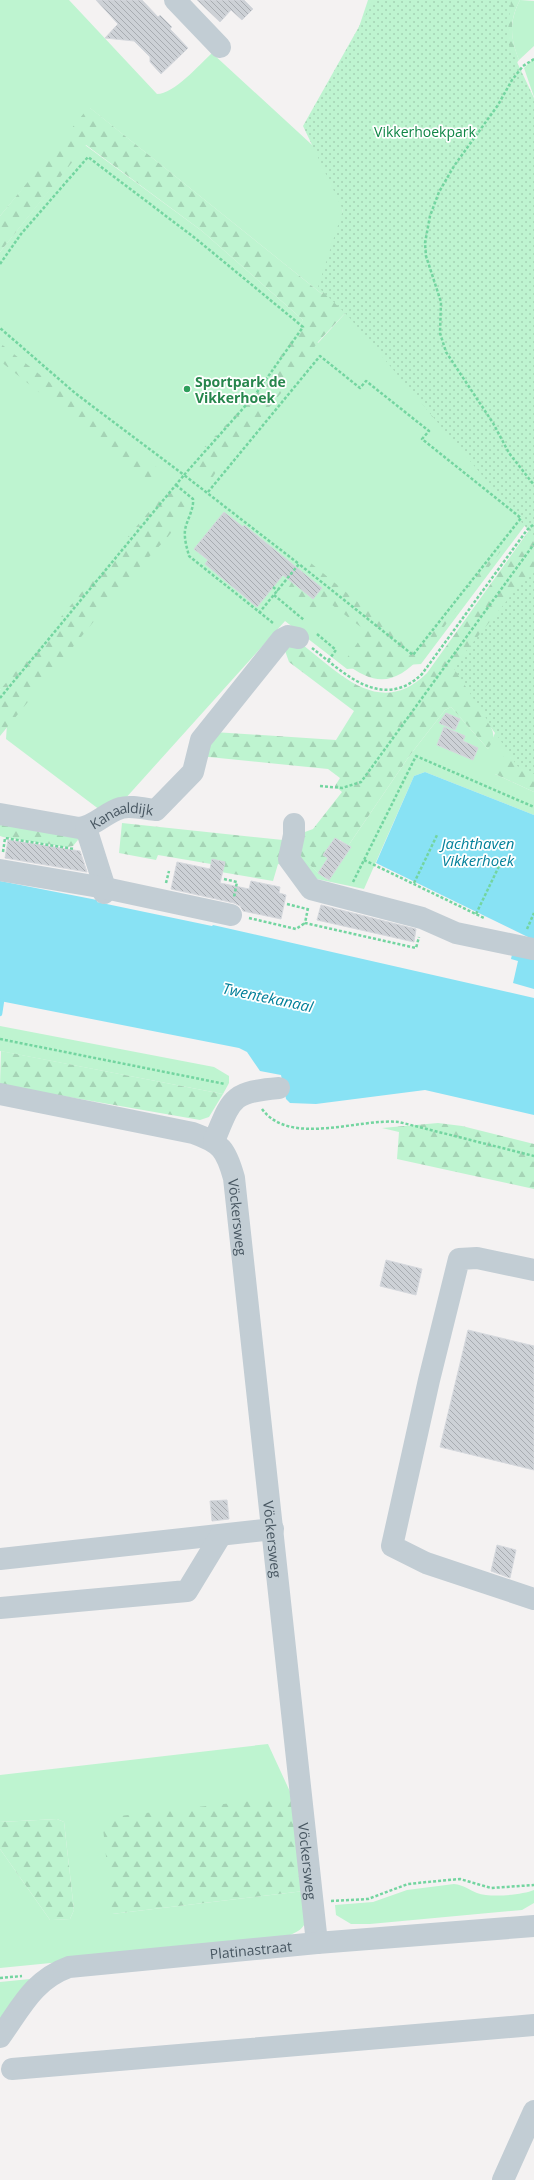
<svg xmlns="http://www.w3.org/2000/svg" width="534" height="2180" font-family="'Open Sans',sans-serif">
	<defs>
		<pattern id="forest-firs" width="22" height="20" patternUnits="userSpaceOnUse"><rect width="22" height="20" fill="#bef4d0"/><path d="M5 1l3.5 6h-7zM16 11l3.5 6h-7z" fill="#a5d3b5"/></pattern>
		<pattern id="park-dots" width="8" height="8" patternUnits="userSpaceOnUse"><rect width="8" height="8" fill="#bef4d0"/><path d="M2 2h.1M6 6h.1" fill="none" stroke="#a5d3b5" stroke-width="1.8" stroke-linecap="round"/></pattern>
		<pattern id="building-back-hatch" width="6" height="6" patternUnits="userSpaceOnUse"><rect width="6" height="6" fill="#cdd1d6"/><path d="M-1 5l2 2M0 0l6 6M5-1l2 2" fill="none" stroke="#a8acb1"/></pattern>
	</defs>
	<rect width="100%" height="100%" fill="#f4f2f2"/>
	<g fill="#bef4d0">
		<path d="M0 0H69L157 94C174 94 199 65 212 53L348 178 331 281 322 294 90 108 0 216Z"/>
		<path d="M520 0 534 1V46L519 60C510 38 509 21 520 0Z"/>
		<polygon points="534,58 534,97 524,68"/>
		<path d="M85 145 202 231 303 320 299 327 318 343 349 309C406 382 460 457 532 516L421 664 347 669 285 621 124 800 100 810 6 739 9 695 1 689 0 690V252Z"/>
		<polygon points="477,700 534,770 495,774 534,792 534,815 425,772 414,776 364,889 293,874 294,848 318,873 328,880 351,847 348,846 410,755 445,710 451,707 488,749 495,733 477,709"/>
		<polygon points="0,1026 214,1067 229,1076 229,1083 223,1094 0,1051"/>
		<path d="M268 1744 292 1796 112 1914 304 1891C308 1928 310 1928 275 1941L0 1968V1849L50 1920 70 1919 74 1910 64 1822 57 1819 0 1822V1775Z"/>
		<path d="M454 1884C464 1885 469 1890 477 1893 490 1898 522 1895 534 1890V1903L522 1910 370 1924H351L336 1915 335 1905 373 1902 407 1890Z"/>
		<polygon points="30,1979 0,2022 0,1982"/>
	</g>
	<g fill="url(#forest-firs)">
		<path d="M368 0H520C509 21 510 37 519 60L508 74 526 516 437 423 349 309 318 342 282 392 221 464 211 480 190 463C209 441 230 422 249 400 270 376 286 347 303 320L202 231 86 145 0 252V216L89 107 322 294 331 281 348 178 355 39Z"/>
		<polygon points="0,343 160,470 150,481 0,361"/>
		<polygon points="167,490 187,505 187,512 167,538 131,576 0,736 0,690"/>
		<path d="M523 517 524 520 423 655C395 684 377 688 344 662L366 631 323 598 316 613 287 590 306 559 417 651Z"/>
		<path d="M534 527V617L477 700C479 722 504 727 488 749L451 707 445 710 410 755 348 846 340 840 337 844 333 841 324 854 328 858 318 873 294 849 290 866 278 864 273 881 215 871 217 865 158 855 156 860 119 853 122 823 283 840 313 829 342 792 335 786 340 778 328 769 199 756 214 732 336 740 354 711 289 662 283 645 299 642C339 672 379 720 427 673L530 529Z"/>
		<path d="M513 752 534 770V792L495 774C498 764 501 754 513 752Z"/>
		<polygon points="0,821 82,835 73,846 67,847 3,837 0,836"/>
		<polygon points="1,1051 223,1094 209,1117 200,1120 0,1085"/>
		<polygon points="438,1123 462,1126 534,1144 534,1189 397,1159 399,1132 382,1128"/>
		<polygon points="292,1796 304,1891 112,1914 102,1818"/>
		<polygon points="57,1819 64,1822 74,1910 70,1919 53,1920 50,1920 0,1849 0,1822"/>
	</g>
	<g fill="url(#park-dots)">
		<polygon points="374,0 511,0 507,41 534,98 534,537 348,316 318,287 343,210 303,126"/>
		<polygon points="534,567 534,774 517,766 453,667"/>
	</g>
	<g fill="#88e2f4">
		<polygon points="425,772 534,815 534,940 376,863 414,776"/>
		<polygon points="0,881 97,900 97,902 212,926 213,925 534,998 534,1115 425,1090 316,1104 290,1103 286,1099 281,1075 260,1071 247,1052 239,1048 0,1001"/>
		<polygon points="513,950 534,956 534,989 513,983 518,961 511,959"/>
	</g>
	<g fill="none" stroke-linecap="round" stroke-linejoin="round">
		<polyline stroke="#88e2f4" stroke-width="4.5" points="0,1014 2,1001"/>
	</g>
	<g fill="url(#building-back-hatch)" stroke="#d5d8dd">
		<polygon points="96,0 142,0 158,17 160,15 172,27 170,29 188,48 161,74 150,62 150,57 134,41 105,38 118,24"/>
		<polygon points="197,0 244,0 253,9 242,20 231,10 220,22"/>
		<polygon points="224,512 243,527 244,525 322,588 313,599 283,575 257,607 205,564 208,560 194,549"/>
		<polygon points="446,713 460,719 455,730 439,723"/>
		<polygon points="444,727 465,736 463,741 478,748 473,760 437,745"/>
		<polygon points="335,838 351,847 329,880 318,873 328,858 323,855"/>
		<polygon points="8,840 80,851 87,872 5,858"/>
		<polygon points="212,859 225,862 220,883 249,889 251,881 280,887 279,893 286,895 281,919 243,911 240,906 234,903 171,889 177,862 210,869"/>
		<polygon points="321,905 416,929 414,942 317,920"/>
		<polygon points="386,1260 422,1269 416,1295 380,1286"/>
		<polygon points="468,1330 534,1346 534,1470 440,1447"/>
		<polygon points="227,1500 229,1519 212,1521 210,1501"/>
		<polygon points="497,1545 516,1550 510,1578 491,1571"/>
	</g>
	<g fill="none" stroke-linecap="round" stroke-linejoin="round">
		<g stroke="#73d5a0" stroke-width="2.5" stroke-dasharray="3 2" stroke-linecap="butt">
			<polyline points="534,59 523,66 512,80 498,105 454,166 439,192 430,216 425,243 426,256 441,302 440,333 446,352 493,423 509,453 534,485"/>
			<polyline points="0,264 21,234 88,157 195,238 303,327 255,395 184,475 75,393 0,328"/>
			<path d="M176 485 193 499C194 510 187 519 185 530 184 539 187 548 189 556L273 623"/>
			<polyline points="208,492 320,356 360,388 366,381 429,431 422,439 521,518 413,655 299,564"/>
			<polyline points="273,587 278,591"/>
			<polyline points="274,595 304,620"/>
			<polyline points="317,634 336,650 328,661"/>
			<path d="M312 648C344 673 382 712 422 674L527 530 534 524"/>
			<polyline points="0,698 184,475 299,564 259,613"/>
			<polyline points="320,786 342,788 361,782 534,544"/>
			<polyline points="3,852 5,838 74,849"/>
			<polyline points="364,860 484,918"/>
			<polyline points="224,879 237,882 234,897"/>
			<polyline points="353,882 416,756 534,807"/>
			<polyline points="166,883 169,871"/>
			<polyline points="414,883 437,835"/>
			<polyline points="287,904 307,909"/>
			<polyline points="308,908 305,923 416,948 419,937"/>
			<polyline points="476,914 500,864"/>
			<polyline points="249,918 296,929 305,923"/>
			<polyline points="527,929 534,913"/>
			<polyline points="0,1039 225,1084"/>
			<path d="M262 1109C290 1147 358 1118 399 1122L534 1156"/>
			<polyline points="331,1901 368,1899 408,1884 427,1882 460,1879 491,1888 534,1885"/>
			<polyline points="0,1978 22,1976"/>
		</g>
		<g stroke="#c2cdd4" stroke-width="22">
			<polyline points="175,0 220,47"/>
			<path id="s1" d="M0 814 79 828C94 827 106 812 121 808 130 805 146 809 156 810L193 772 201 740 282 639 288 636 298 638"/>
			<polyline points="294,824 294,835 289,859 311,889 422,918 456,933 533,949"/>
			<polyline points="86,828 105,888 104,893"/>
			<polyline points="0,870 105,888 231,915"/>
			<path id="s2" d="M0 1094 193 1133C221 1143 226 1149 234 1178L317 1943"/>
			<path d="M214 1141C232 1098 231 1092 279 1088"/>
			<polyline points="534,1270 477,1258 459,1259 429,1380 392,1546 426,1563 534,1599"/>
			<polyline points="0,1559 273,1529"/>
			<polyline points="0,1608 187,1591 221,1535"/>
			<path id="s3" d="M0 2037C21 2008 33 1980 69 1967L317 1943 534 1926"/>
			<polyline points="12,2069 534,2025"/>
			<polyline points="503,2180 534,2111"/>
		</g>
	</g>
	<circle fill="#2e9e5b" stroke="#fff" stroke-width="1.5" cx="187" cy="389" r="4"/>
	<g text-anchor="middle" dominant-baseline="central" stroke-width="3.5" stroke-linejoin="round" paint-order="stroke">
		<g font-size="14" fill="#0f8545" stroke="#fff">
			<text x="425" y="131">Vikkerhoekpark</text>
		</g>
		<g font-size="14" font-weight="bold" fill="#27864d" stroke="#fff" text-anchor="start">
			<text x="195" y="381">Sportpark de<tspan x="195" dy="16">Vikkerhoek</tspan></text>
		</g>
		<g font-size="14" fill="#475661" stroke="#fff">
			<text stroke="none"><textPath href="#s1" startOffset="126">Kanaaldijk</textPath></text>
			<text stroke="none"><textPath href="#s2" startOffset="301">Vöckersweg</textPath></text>
			<text stroke="none"><textPath href="#s2" startOffset="625">Vöckersweg</textPath></text>
			<text stroke="none"><textPath href="#s2" startOffset="949">Vöckersweg</textPath></text>
			<text stroke="none"><textPath href="#s3" startOffset="283">Platinastraat</textPath></text>
		</g>
		<g font-size="15" font-style="italic" fill="#03809a" stroke="#fff">
			<text x="478" y="843">Jachthaven<tspan x="478" dy="17">Vikkerhoek</tspan></text>
			<text transform="translate(268 997) rotate(12)">Twentekanaal</text>
		</g>
	</g>
</svg>
